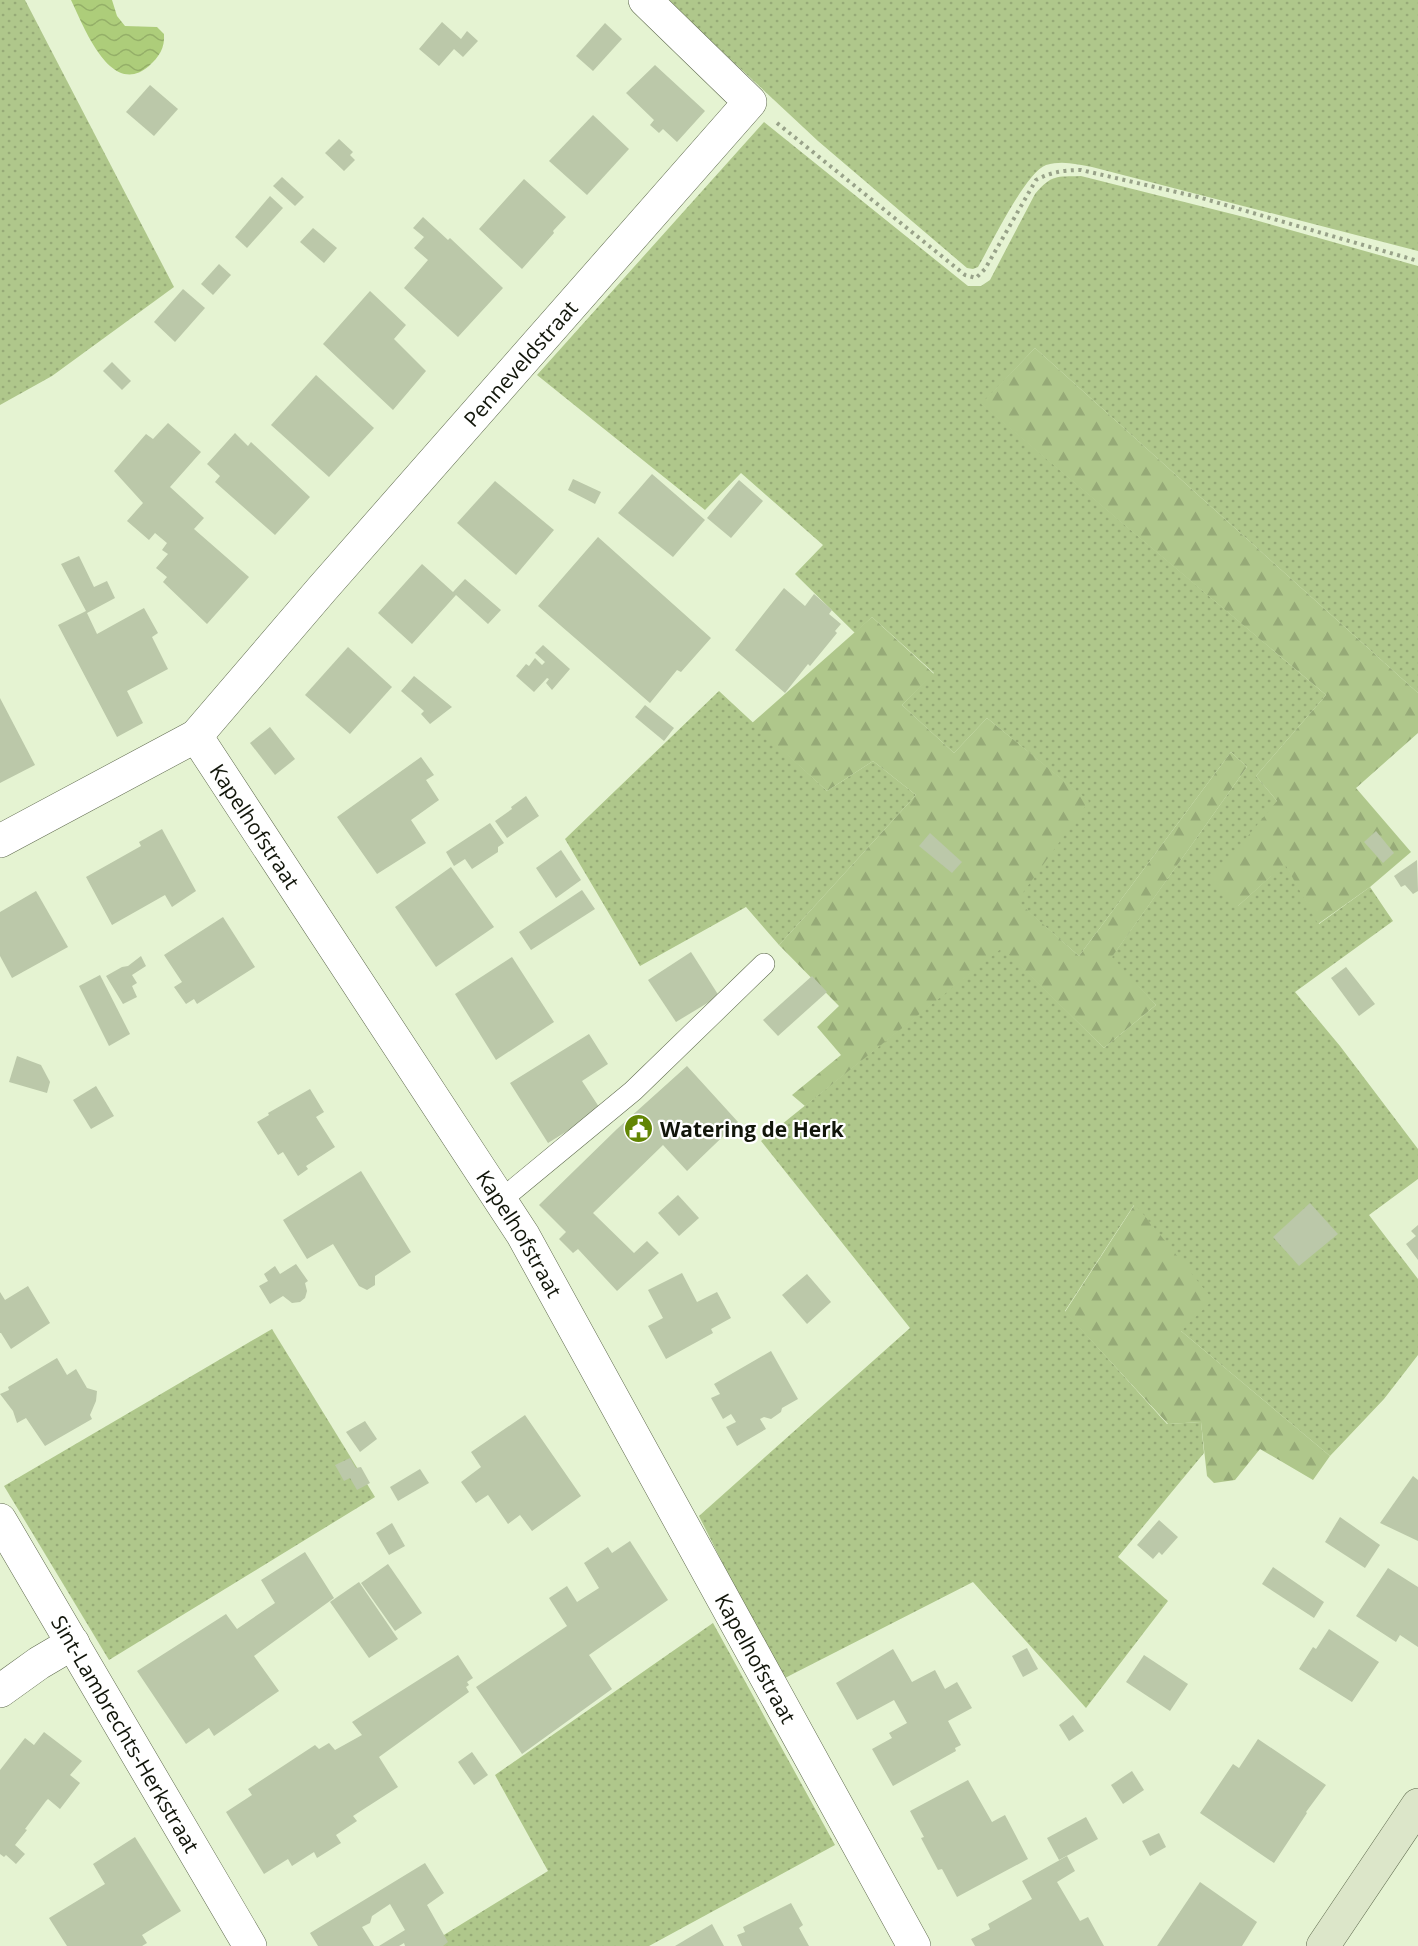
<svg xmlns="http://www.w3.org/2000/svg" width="1418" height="1946" font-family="'Open Sans',sans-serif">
	<defs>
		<pattern id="grass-dots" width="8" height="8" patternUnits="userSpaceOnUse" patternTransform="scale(1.5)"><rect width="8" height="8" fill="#afc78b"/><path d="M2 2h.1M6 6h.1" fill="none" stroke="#96aa77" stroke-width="1.8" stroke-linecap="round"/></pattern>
		<pattern id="forest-firs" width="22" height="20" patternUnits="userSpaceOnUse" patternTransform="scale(1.5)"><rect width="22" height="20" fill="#afc78b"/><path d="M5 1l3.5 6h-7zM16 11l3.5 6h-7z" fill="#96aa77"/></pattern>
		<pattern id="water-waves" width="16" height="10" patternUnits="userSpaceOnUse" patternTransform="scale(1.5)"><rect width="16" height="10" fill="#adcd7a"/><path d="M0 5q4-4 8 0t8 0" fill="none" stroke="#94af68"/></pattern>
	</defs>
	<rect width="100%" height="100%" fill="#e5f3d2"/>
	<g fill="url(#grass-dots)">
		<polygon points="0,0 25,0 174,287 52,376 0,405"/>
		<path d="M667 0H1418V251L1092 167C1076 164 1062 160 1046 165 1025 173 991 245 978 267L973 269 967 268 818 141Z"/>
		<path d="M764 122 968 286H981L990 280 1035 194C1052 174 1056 177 1081 176L1248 218 1418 266V693L1035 348 982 404 1326 695 1256 776 1277 801 1238 906 1285 863 1319 924 1370 887 1393 921 1295 992 1340 1046 1418 1149V1179L1369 1215 1418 1279V1355L1384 1399 1330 1456 1181 1331 1134 1205 1065 1311 1167 1424 1201 1422 1204 1453 1118 1557 1168 1601 1086 1708 973 1582 781 1680 699 1516 910 1328 761 1141 1002 947 1104 1048 1156 1005 1111 958 1247 767 1231 752 1079 956 1016 901 1088 801 987 718 954 753 902 705 934 673 872 617 855 633 795 574 823 545 741 473 705 510 537 375Z"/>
		<polygon points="719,691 827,791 873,761 916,795 779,945 746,907 640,966 565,839"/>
		<polygon points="272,1329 375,1497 109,1660 4,1486"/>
		<polygon points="713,1623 835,1845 649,1946 426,1946 548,1871 495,1775"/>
	</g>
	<g fill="url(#forest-firs)">
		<polygon points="1035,348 1418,693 1418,733 1356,788 1411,852 1370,887 1318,924 1285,864 1238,906 1211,880 1277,801 1256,776 1326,695 981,404"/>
		<polygon points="872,617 934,674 902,705 954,753 987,718 1089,801 1017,901 1079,956 1231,752 1247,767 1112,957 1156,1005 1104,1048 1002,948 805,1106 792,1095 841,1055 817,1027 839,1006 779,945 916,795 873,761 827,791 752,723"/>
		<polygon points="1135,1204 1213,1300 1181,1331 1330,1456 1313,1480 1260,1449 1235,1480 1214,1483 1207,1476 1201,1422 1168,1424 1065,1312"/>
	</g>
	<path fill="url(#water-waves)" d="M71 0H112L117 16 125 26 157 27 164 34C165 48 159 57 149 66 111 99 84 27 71 0Z"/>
	<g fill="#bbc8a9">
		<polygon points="442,22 461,39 467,31 478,41 463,57 454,49 439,66 419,49"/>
		<polygon points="605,23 622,39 593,71 576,56"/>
		<polygon points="655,65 705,111 677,142 663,129 659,133 650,125 654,120 626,93"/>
		<polygon points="150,85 178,109 154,136 126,112"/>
		<polygon points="593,115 629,149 587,195 549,161"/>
		<polygon points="339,139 353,152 350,155 355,160 344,171 325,153"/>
		<polygon points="282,177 304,197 295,206 273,186"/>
		<polygon points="524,179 566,217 553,231 554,233 522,269 479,229"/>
		<polygon points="270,196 283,208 247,248 235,237"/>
		<polygon points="423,217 448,240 450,238 503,288 458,337 404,288 428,260 414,248 424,237 413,228"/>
		<polygon points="313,228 337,248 324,263 300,242"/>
		<polygon points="219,264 231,275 213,295 201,284"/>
		<polygon points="183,289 205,308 175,342 154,322"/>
		<polygon points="370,291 406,325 394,339 426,371 393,410 323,344"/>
		<polygon points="112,362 131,381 122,390 103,371"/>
		<polygon points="316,375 374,428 329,477 271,425"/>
		<polygon points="168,423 201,452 170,487 204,518 194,529 249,577 207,624 163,582 167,577 156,568 168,554 162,550 167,543 155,533 149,540 127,521 143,503 114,471 146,434 153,439"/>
		<polygon points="235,433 248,446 251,442 310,497 275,535 215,482 220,476 207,464"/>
		<polygon points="652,474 705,520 673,557 618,513"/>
		<polygon points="573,479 601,492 595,504 568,490"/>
		<polygon points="739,480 763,501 731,538 707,518"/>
		<polygon points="495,481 554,530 516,575 457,523"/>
		<polygon points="598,537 711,638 681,672 677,670 650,703 538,606"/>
		<polygon points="79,556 94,587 107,581 115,598 87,613 97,634 144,608 158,633 152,637 168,669 127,691 143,723 117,737 58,625 86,611 61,564"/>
		<polygon points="422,564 453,592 465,579 501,610 488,624 456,595 412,644 378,613"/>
		<polygon points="784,588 805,606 814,594 832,610 829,614 841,624 835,631 837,633 810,666 808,664 785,693 735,650"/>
		<polygon points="543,645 570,669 552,690 546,683 549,679 547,678 534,692 516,676 526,664 529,666 535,658 542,665 545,662 535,653"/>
		<polygon points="348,647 392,687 350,734 305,695"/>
		<polygon points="414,676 452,707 430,724 421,714 424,711 401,691"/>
		<polygon points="0,698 35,765 0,783"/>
		<polygon points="645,705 674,728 664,741 635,717"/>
		<polygon points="270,727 295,759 275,775 250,743"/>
		<polygon points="421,757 434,775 426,780 439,800 411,820 426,843 377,874 337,817"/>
		<polygon points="526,796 539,816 507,838 495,821 512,809 511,807"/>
		<polygon points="490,823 504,843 498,847 498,852 472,869 465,859 454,866 446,852"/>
		<polygon points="162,829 196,891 172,907 165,895 112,925 86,877 141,846 139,842"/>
		<polygon points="1376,831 1394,853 1383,863 1364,842"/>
		<polygon points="930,833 962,862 952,873 919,846"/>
		<polygon points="561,850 581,880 556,898 536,868"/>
		<polygon points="1417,860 1418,891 1413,894 1405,885 1401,887 1394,876"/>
		<polygon points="451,867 494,927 436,967 395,907"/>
		<polygon points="582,890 595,909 531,950 519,932"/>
		<polygon points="36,891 68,947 12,978 0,956 0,912"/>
		<polygon points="223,917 255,967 197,1004 194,999 186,1004 174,987 182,982 164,955"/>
		<polygon points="691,952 719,996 676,1022 648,980"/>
		<polygon points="141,956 146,966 132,975 137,983 132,986 137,997 123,1004 106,976 122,967 128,966"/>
		<polygon points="512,957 554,1022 496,1060 455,994"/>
		<polygon points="1346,967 1375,1004 1359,1016 1331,978"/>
		<polygon points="100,975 130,1034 109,1046 79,986"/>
		<polygon points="812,976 827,992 778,1036 763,1020"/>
		<polygon points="589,1034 608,1064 582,1081 601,1110 548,1143 510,1083"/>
		<polygon points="17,1056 41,1065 50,1082 47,1093 9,1082"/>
		<polygon points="687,1066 738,1122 687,1171 663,1145 593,1213 634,1253 647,1241 659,1253 617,1291 578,1249 573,1253 559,1239 566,1232 539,1205 617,1129"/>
		<polygon points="96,1086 114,1116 91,1129 73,1100"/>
		<polygon points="310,1089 324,1112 316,1117 335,1147 306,1166 308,1169 298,1176 283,1152 278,1155 257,1122 269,1115 268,1113"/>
		<polygon points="361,1171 411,1252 375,1276 375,1285 367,1290 359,1286 333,1244 307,1259 283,1220"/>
		<polygon points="678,1195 699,1218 679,1236 658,1213"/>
		<polygon points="1310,1203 1338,1234 1299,1266 1273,1237"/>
		<polygon points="1418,1225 1418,1260 1406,1244 1416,1236 1411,1231"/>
		<polygon points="296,1264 308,1281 305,1283 307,1291 305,1298 300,1302 292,1303 283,1296 270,1304 259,1286 268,1281 264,1274 275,1266 280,1274"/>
		<polygon points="682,1273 697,1302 717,1292 731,1318 711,1329 713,1333 666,1359 648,1326 663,1318 648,1290"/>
		<polygon points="807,1274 831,1302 807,1324 782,1295"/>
		<polygon points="28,1286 50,1323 11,1349 1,1333 0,1333 0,1292 5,1300"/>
		<polygon points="771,1351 798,1399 782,1408 781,1412 771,1419 764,1417 760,1419 766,1429 737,1446 726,1427 736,1422 731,1414 723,1419 711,1398 720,1394 714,1384"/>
		<polygon points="57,1358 67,1375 76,1369 87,1388 97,1391 96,1401 90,1415 92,1419 45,1446 26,1418 17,1423 13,1411 0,1394 9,1390 8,1387"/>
		<polygon points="525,1415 581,1496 532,1531 520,1515 508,1524 488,1495 476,1503 461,1482 481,1467 471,1452"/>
		<polygon points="365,1421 377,1439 360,1452 346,1432"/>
		<polygon points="350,1458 356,1468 361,1467 370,1483 357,1490 350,1478 344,1481 335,1465"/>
		<polygon points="420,1469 429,1483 398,1501 390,1487"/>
		<polygon points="1413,1476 1418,1480 1418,1541 1380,1523"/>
		<polygon points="1340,1517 1380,1545 1365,1568 1325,1542"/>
		<polygon points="1159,1520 1178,1537 1162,1555 1159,1552 1153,1559 1137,1545"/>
		<polygon points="392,1523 405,1546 389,1555 376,1533"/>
		<polygon points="630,1541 668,1600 589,1655 612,1689 522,1754 476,1687 567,1626 549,1598 567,1586 577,1602 599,1588 584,1563 608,1547 612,1553"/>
		<polygon points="305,1552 334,1598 254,1656 279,1691 214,1736 209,1728 186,1744 137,1671 226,1614 237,1629 275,1603 261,1580"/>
		<polygon points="388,1564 422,1613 395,1631 361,1583"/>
		<polygon points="1273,1567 1324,1602 1314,1618 1262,1584"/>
		<polygon points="1388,1568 1418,1587 1418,1647 1400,1635 1396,1642 1356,1616"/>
		<polygon points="359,1582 398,1639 369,1658 330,1602"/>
		<polygon points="1329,1629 1379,1662 1352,1702 1299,1669 1313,1647 1316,1649"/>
		<polygon points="1027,1648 1038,1669 1023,1677 1012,1656"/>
		<polygon points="893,1649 912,1682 935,1670 945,1689 957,1682 972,1708 948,1721 961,1745 955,1748 956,1751 893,1786 872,1749 892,1738 889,1733 907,1723 894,1700 857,1720 836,1683"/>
		<polygon points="458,1655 473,1678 467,1682 469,1685 466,1687 469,1692 379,1757 398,1787 353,1816 357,1821 336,1835 341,1843 317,1858 314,1852 292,1866 288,1859 264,1874 226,1812 252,1795 248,1789 315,1745 319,1749 329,1743 335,1750 362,1735 352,1722"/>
		<polygon points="1144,1655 1188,1684 1170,1711 1126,1682"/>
		<polygon points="1073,1715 1084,1731 1069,1741 1059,1725"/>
		<polygon points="44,1732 82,1761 70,1775 80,1783 60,1809 48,1799 46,1801 25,1829 27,1830 15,1845 25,1854 16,1864 6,1855 4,1857 0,1854 0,1770 25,1738 34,1745"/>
		<polygon points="1258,1739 1326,1785 1306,1812 1307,1813 1274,1863 1200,1813 1233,1764 1239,1768"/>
		<polygon points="472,1752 488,1775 474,1785 458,1762"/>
		<polygon points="1132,1771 1144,1790 1123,1804 1111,1785"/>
		<polygon points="968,1780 992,1822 1005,1815 1028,1859 957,1897 942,1869 938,1870 921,1838 924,1837 910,1811"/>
		<polygon points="1086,1817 1098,1839 1059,1860 1047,1838"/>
		<polygon points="1159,1833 1166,1847 1150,1856 1142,1841"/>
		<polygon points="135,1837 181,1911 142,1935 147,1943 142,1946 67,1946 49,1918 105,1884 93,1864"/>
		<polygon points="1067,1856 1075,1871 1057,1882 1080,1921 1088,1917 1104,1946 975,1946 971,1939 990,1929 988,1924 1032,1899 1022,1881"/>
		<polygon points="425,1863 444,1893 427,1905 448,1942 443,1946 405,1946 404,1943 399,1946 379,1946 405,1930 390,1904 372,1916 370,1923 362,1927 374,1946 318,1946 310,1933"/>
		<polygon points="1200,1882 1257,1922 1242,1946 1157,1946"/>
		<polygon points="791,1903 803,1925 799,1928 809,1946 742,1946 737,1935 745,1932 743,1927"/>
		<polygon points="712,1924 724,1946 675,1946"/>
	</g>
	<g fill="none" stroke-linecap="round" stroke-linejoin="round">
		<defs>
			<polyline id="service" points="501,1200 633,1091 764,964"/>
			<g id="minor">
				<path id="s1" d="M196 736 322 589 750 102 645 0"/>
				<path id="s2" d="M0 841 196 736 523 1235 914 1946"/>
				<polyline points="0,1691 39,1663 73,1643"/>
			</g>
			<g id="tertiary">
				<path id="s3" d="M0 1520 250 1946"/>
			</g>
			<polyline id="secondary" points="1323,1946 1418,1805"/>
		</defs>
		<use href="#service" stroke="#5f6a4e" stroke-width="22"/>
		<use href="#minor" stroke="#5f6a4e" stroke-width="34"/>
		<use href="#tertiary" stroke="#5f6a4e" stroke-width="34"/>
		<use href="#secondary" stroke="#5f6a4e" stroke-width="34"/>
		<path stroke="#98a289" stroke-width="4" stroke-dasharray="3 4.5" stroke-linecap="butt" d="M777 123 965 275 976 278 985 269 1036 180C1051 172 1064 170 1081 170L1198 197 1418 261"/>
		<use href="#service" stroke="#fff" stroke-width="21"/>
		<use href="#minor" stroke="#fff" stroke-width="33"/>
		<use href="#tertiary" stroke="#fff" stroke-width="33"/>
		<use href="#secondary" stroke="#dce6c9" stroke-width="33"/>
	</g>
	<defs>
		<symbol id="civic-disc" viewBox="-11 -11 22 22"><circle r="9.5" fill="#628504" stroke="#fff"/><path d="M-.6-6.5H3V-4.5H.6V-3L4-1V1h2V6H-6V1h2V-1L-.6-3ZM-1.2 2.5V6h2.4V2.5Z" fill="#fff"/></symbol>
	</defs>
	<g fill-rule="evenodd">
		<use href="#civic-disc" x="622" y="1112" width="33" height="33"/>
	</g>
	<g text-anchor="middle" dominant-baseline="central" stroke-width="4.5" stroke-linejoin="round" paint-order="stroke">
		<g font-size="21" fill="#11150a" stroke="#fff">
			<text stroke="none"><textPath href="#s1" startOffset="494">Penneveldstraat</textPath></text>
			<text stroke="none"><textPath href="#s2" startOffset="330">Kapelhofstraat</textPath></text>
			<text stroke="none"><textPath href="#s2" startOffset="816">Kapelhofstraat</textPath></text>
			<text stroke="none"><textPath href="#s2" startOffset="1302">Kapelhofstraat</textPath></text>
			<text stroke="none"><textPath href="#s3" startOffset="248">Sint-Lambrechts-Herkstraat</textPath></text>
		</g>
		<g font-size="21" font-weight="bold" fill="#11150a" stroke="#fff" text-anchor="start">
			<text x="660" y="1129">Watering de Herk</text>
		</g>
	</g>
</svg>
